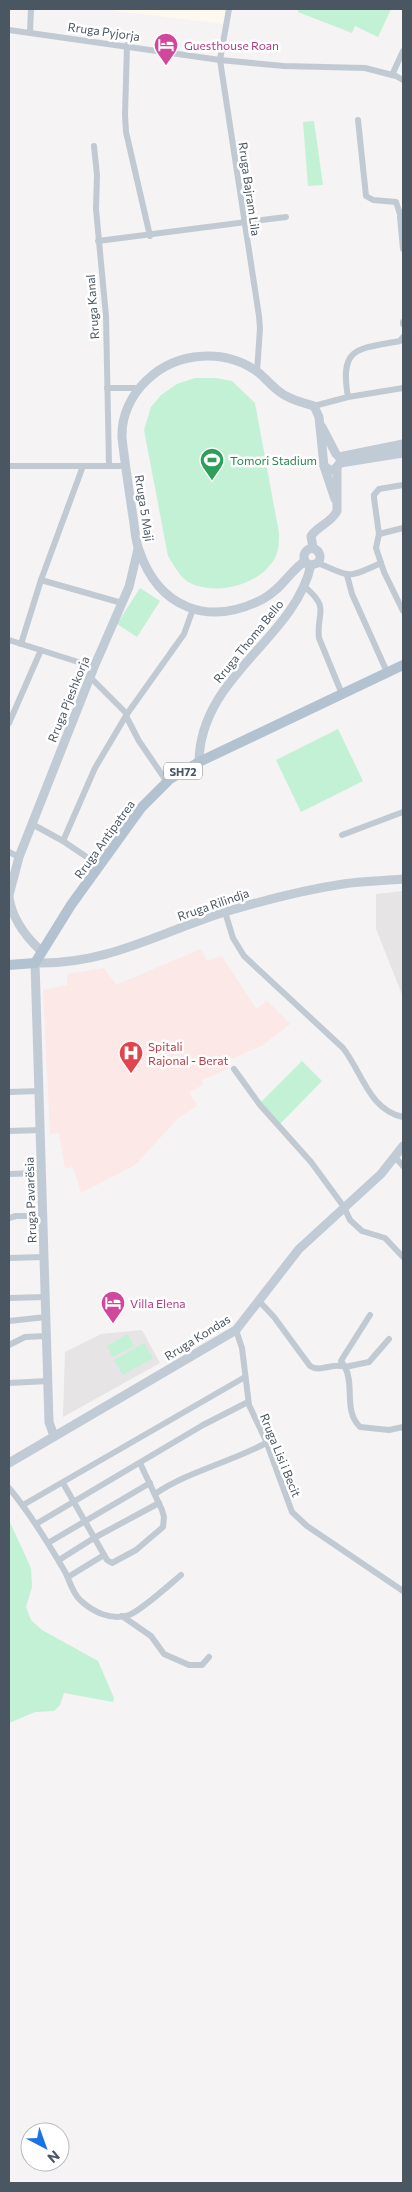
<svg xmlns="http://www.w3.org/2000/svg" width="412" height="2192" font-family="Commissioner,sans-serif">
	<rect width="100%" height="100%" fill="#f5f3f3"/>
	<polygon fill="#fdf9ef" points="116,9 226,9 224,24 116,11"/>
	<g fill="#e6e4e5">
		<polygon points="403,891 403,997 376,929 376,894"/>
		<polygon points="142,1330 160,1363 63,1417 65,1352 101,1334"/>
	</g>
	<polygon fill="#fce8e6" points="201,949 207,961 222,956 256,1009 267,1001 290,1024 263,1045 227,1061 230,1068 202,1080 203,1085 189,1092 197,1106 178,1118 135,1165 81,1193 73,1167 65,1168 59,1133 50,1134 43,990 67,985 67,974 104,968 116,985"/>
	<g fill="#c3f1d5">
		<polygon points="299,9 391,9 378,37 355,26 352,33 298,12"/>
		<polygon points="314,121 323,185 308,186 303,122"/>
		<path d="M195 378H216L232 381 255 403 279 533C279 541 279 549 276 556 262 585 217 596 190 583 180 578 174 565 168 556L144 430 151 407 161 395 177 384Z"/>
		<polygon points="140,588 160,601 137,637 117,624"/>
		<polygon points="338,729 363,781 301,812 276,760"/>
		<polygon points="302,1061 322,1081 280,1124 261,1102"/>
		<polygon points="128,1334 134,1346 113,1357 107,1346"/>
		<polygon points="144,1343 153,1358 123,1375 114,1360"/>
		<polygon points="9,1520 31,1568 32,1587 26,1607 31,1620 42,1630 98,1661 114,1698 113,1702 64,1693 60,1705 54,1711 35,1712 9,1723"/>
	</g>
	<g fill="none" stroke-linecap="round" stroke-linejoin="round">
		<g stroke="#c1cad2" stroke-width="6">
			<polyline points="229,9 220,60 259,316 260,328 257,372"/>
			<polyline points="9,30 220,60 284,66 365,68 396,76 403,80"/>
			<polyline points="30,32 31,9"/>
			<polyline points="127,45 125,115 126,132 150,236"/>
			<polyline points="392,75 403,51"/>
			<polyline points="358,120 366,196 373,200 396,202 400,214"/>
			<polyline points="94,146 97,175 96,209 106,316 109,466"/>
			<polyline points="402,212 400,217 403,249"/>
			<polyline points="98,241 286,217"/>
			<polyline points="403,322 403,324"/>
			<polyline points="107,388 139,388"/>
			<path d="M348 397C339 346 358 349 400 341L403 337"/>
			<polyline points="314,406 348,397 403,388"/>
			<polyline points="9,466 125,466"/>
			<polyline points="83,466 41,580 122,603"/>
			<polyline points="403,485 379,489 374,495 374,498 379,534 376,548 384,572 403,611"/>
			<polyline points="379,534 403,528"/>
			<path d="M318 563C352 577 347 579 381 563"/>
			<polyline points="347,575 352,594 387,672"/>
			<path d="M305 587C331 609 316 612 319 638L342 694"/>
			<polyline points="9,640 94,667"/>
			<polyline points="21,644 41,580"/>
			<polyline points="90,677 127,714"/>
			<polyline points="126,716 139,741 167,782"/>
			<polyline points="9,723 41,650"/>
			<polyline points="32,824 63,841 100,866"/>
			<polyline points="342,835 403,812"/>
			<polyline points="63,841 95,768 127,714 184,634 193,609"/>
			<polyline points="9,852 19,857"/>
			<path d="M225 912 233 938 244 956 343 1048C362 1072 369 1110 403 1117"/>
			<polyline points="234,1069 260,1105 311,1162 344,1207 350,1220 362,1231 385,1238 403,1257"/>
			<polyline points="9,1092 40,1091"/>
			<polyline points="9,1131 41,1130"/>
			<polyline points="395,1157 403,1166"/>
			<polyline points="9,1174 42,1173"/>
			<polyline points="9,1218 16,1216 43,1216"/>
			<polyline points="9,1258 44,1257"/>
			<polyline points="9,1298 45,1297"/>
			<path d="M259 1301 274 1317 310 1366C321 1373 333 1362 345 1367 355 1386 343 1410 360 1427L389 1430 403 1427"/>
			<polyline points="370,1315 344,1356 341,1361 345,1367 369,1362 389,1339"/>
			<polyline points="9,1321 46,1317"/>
			<polyline points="236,1330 242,1348 249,1405 266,1441 292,1512 307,1526 403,1591"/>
			<polyline points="9,1345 25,1337 46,1336"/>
			<polyline points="9,1383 48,1381"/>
			<polyline points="63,1483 107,1560 112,1563 136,1550 163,1527 164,1517 162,1510 140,1463"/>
			<path d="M9 1488C30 1513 47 1541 64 1570 70 1580 71 1591 80 1600 93 1612 111 1621 129 1615 142 1610 169 1585 181 1575"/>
			<path d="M155 1494C189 1471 231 1462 266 1443"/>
			<polyline points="23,1505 245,1377"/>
			<polyline points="36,1524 203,1425 248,1402"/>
			<polyline points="48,1543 150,1483"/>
			<polyline points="59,1560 94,1538 159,1503"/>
			<polyline points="68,1577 104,1555"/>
			<polyline points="122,1616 151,1636 164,1654 189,1665 202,1665 209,1657"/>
		</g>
		<g stroke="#c1cbd6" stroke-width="9">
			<polyline points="322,427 336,454"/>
			<polyline points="339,457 403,444"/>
			<polyline points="340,463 403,453"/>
			<polyline points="324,466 335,499"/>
			<path d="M305 561C288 573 283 588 263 599 209 627 159 609 139 550 135 540 135 528 133 517 129 490 125 464 122 438 121 416 131 395 147 380 177 351 226 348 259 373 265 378 270 384 276 389 287 399 301 402 314 406L319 417 324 466 330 470H334L340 463"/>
			<path d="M308 565 305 561C302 554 306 549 313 548"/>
			<path d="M311 565 318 563C322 557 320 551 313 548L311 536C318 526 332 522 337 511V468"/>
			<path d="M199 762C200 676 294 640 311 565"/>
			<polyline points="9,895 19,857 94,667 129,587 138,549"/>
			<path d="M9 897C12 919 25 936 41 951"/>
			<path d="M54 1436 49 1422 35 963C108 965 160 932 228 911 265 900 304 890 343 884 362 881 383 881 403 879"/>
			<polyline points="9,1463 236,1330 299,1249 381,1174 403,1146"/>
		</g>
		<polyline stroke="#b3c2d1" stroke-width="10" points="9,965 35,963 71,905 141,808 170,779 199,762 403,665"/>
	</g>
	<defs>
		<symbol id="hotel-pin" viewBox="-11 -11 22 30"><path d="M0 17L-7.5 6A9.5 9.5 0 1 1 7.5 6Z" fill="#d1479c" stroke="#fff"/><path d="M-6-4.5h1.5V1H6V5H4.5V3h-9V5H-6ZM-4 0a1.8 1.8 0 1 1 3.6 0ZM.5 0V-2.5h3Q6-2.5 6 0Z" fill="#fff"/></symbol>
		<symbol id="stadium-pin" viewBox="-11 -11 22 30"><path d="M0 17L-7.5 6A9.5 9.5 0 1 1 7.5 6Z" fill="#2e9e5b" stroke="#fff"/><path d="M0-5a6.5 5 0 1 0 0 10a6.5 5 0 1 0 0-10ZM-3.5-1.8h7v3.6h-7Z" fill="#fff"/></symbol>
		<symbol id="hospital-pin" viewBox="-11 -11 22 30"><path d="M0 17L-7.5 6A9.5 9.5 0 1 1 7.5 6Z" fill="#e0444e" stroke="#fff"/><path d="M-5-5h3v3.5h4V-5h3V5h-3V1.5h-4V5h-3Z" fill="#fff"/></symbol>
	</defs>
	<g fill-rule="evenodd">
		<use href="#hotel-pin" x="152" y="31" width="28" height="38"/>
		<use href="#stadium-pin" x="198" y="446" width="28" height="38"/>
		<use href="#hospital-pin" x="117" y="1039" width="28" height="38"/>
		<use href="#hotel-pin" x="99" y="1289" width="28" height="38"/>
	</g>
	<g text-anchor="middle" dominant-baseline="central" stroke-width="5" stroke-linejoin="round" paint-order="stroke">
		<rect fill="#fff" stroke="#808990" stroke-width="1" x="164" y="762.5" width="38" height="17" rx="4"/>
		<g font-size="11" font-weight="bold" fill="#4a5661">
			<text x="183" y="771">SH72</text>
		</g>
		<g font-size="12" fill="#4a5661" stroke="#fff">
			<text transform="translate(104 31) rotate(8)">Rruga Pyjorja</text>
			<text transform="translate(250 189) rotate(82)">Rruga Bajram Lila</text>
			<text transform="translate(92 307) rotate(-94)">Rruga Kanal</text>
			<text transform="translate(145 508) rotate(81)">Rruga 5 Maji</text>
			<text transform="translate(248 641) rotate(-51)">Rruga Thoma Bello</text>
			<text transform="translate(68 699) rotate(-68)">Rruga Pjeshkorja</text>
			<text transform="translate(104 839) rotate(-54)">Rruga Antipatrea</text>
			<text transform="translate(213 904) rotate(-19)">Rruga Rilindja</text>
			<text transform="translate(30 1200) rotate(-92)">Rruga Pavarësia</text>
			<text transform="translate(197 1337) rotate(-32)">Rruga Kondas</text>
			<text transform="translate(281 1455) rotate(68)">Rruga Lisi i Becit</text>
		</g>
		<g font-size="12" fill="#b23c85" stroke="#fff" text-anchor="start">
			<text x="184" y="45">Guesthouse Roan</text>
			<text x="130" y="1303">Villa Elena</text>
		</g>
		<g font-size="12" fill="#27864d" stroke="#fff" text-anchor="start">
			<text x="230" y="460">Tomori Stadium</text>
		</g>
		<g font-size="12" fill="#be3a42" stroke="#fff" text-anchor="start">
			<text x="148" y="1046">Spitali<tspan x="148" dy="14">Rajonal - Berat</tspan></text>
		</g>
	</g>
	<rect width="412" height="2192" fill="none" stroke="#4a5661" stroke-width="20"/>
	<g transform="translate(45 2147) rotate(139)"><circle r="24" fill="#ffffff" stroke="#b7bbc0"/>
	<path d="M0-4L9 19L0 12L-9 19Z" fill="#1a73e8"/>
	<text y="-8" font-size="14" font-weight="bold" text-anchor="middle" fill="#4a5661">N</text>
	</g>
</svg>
